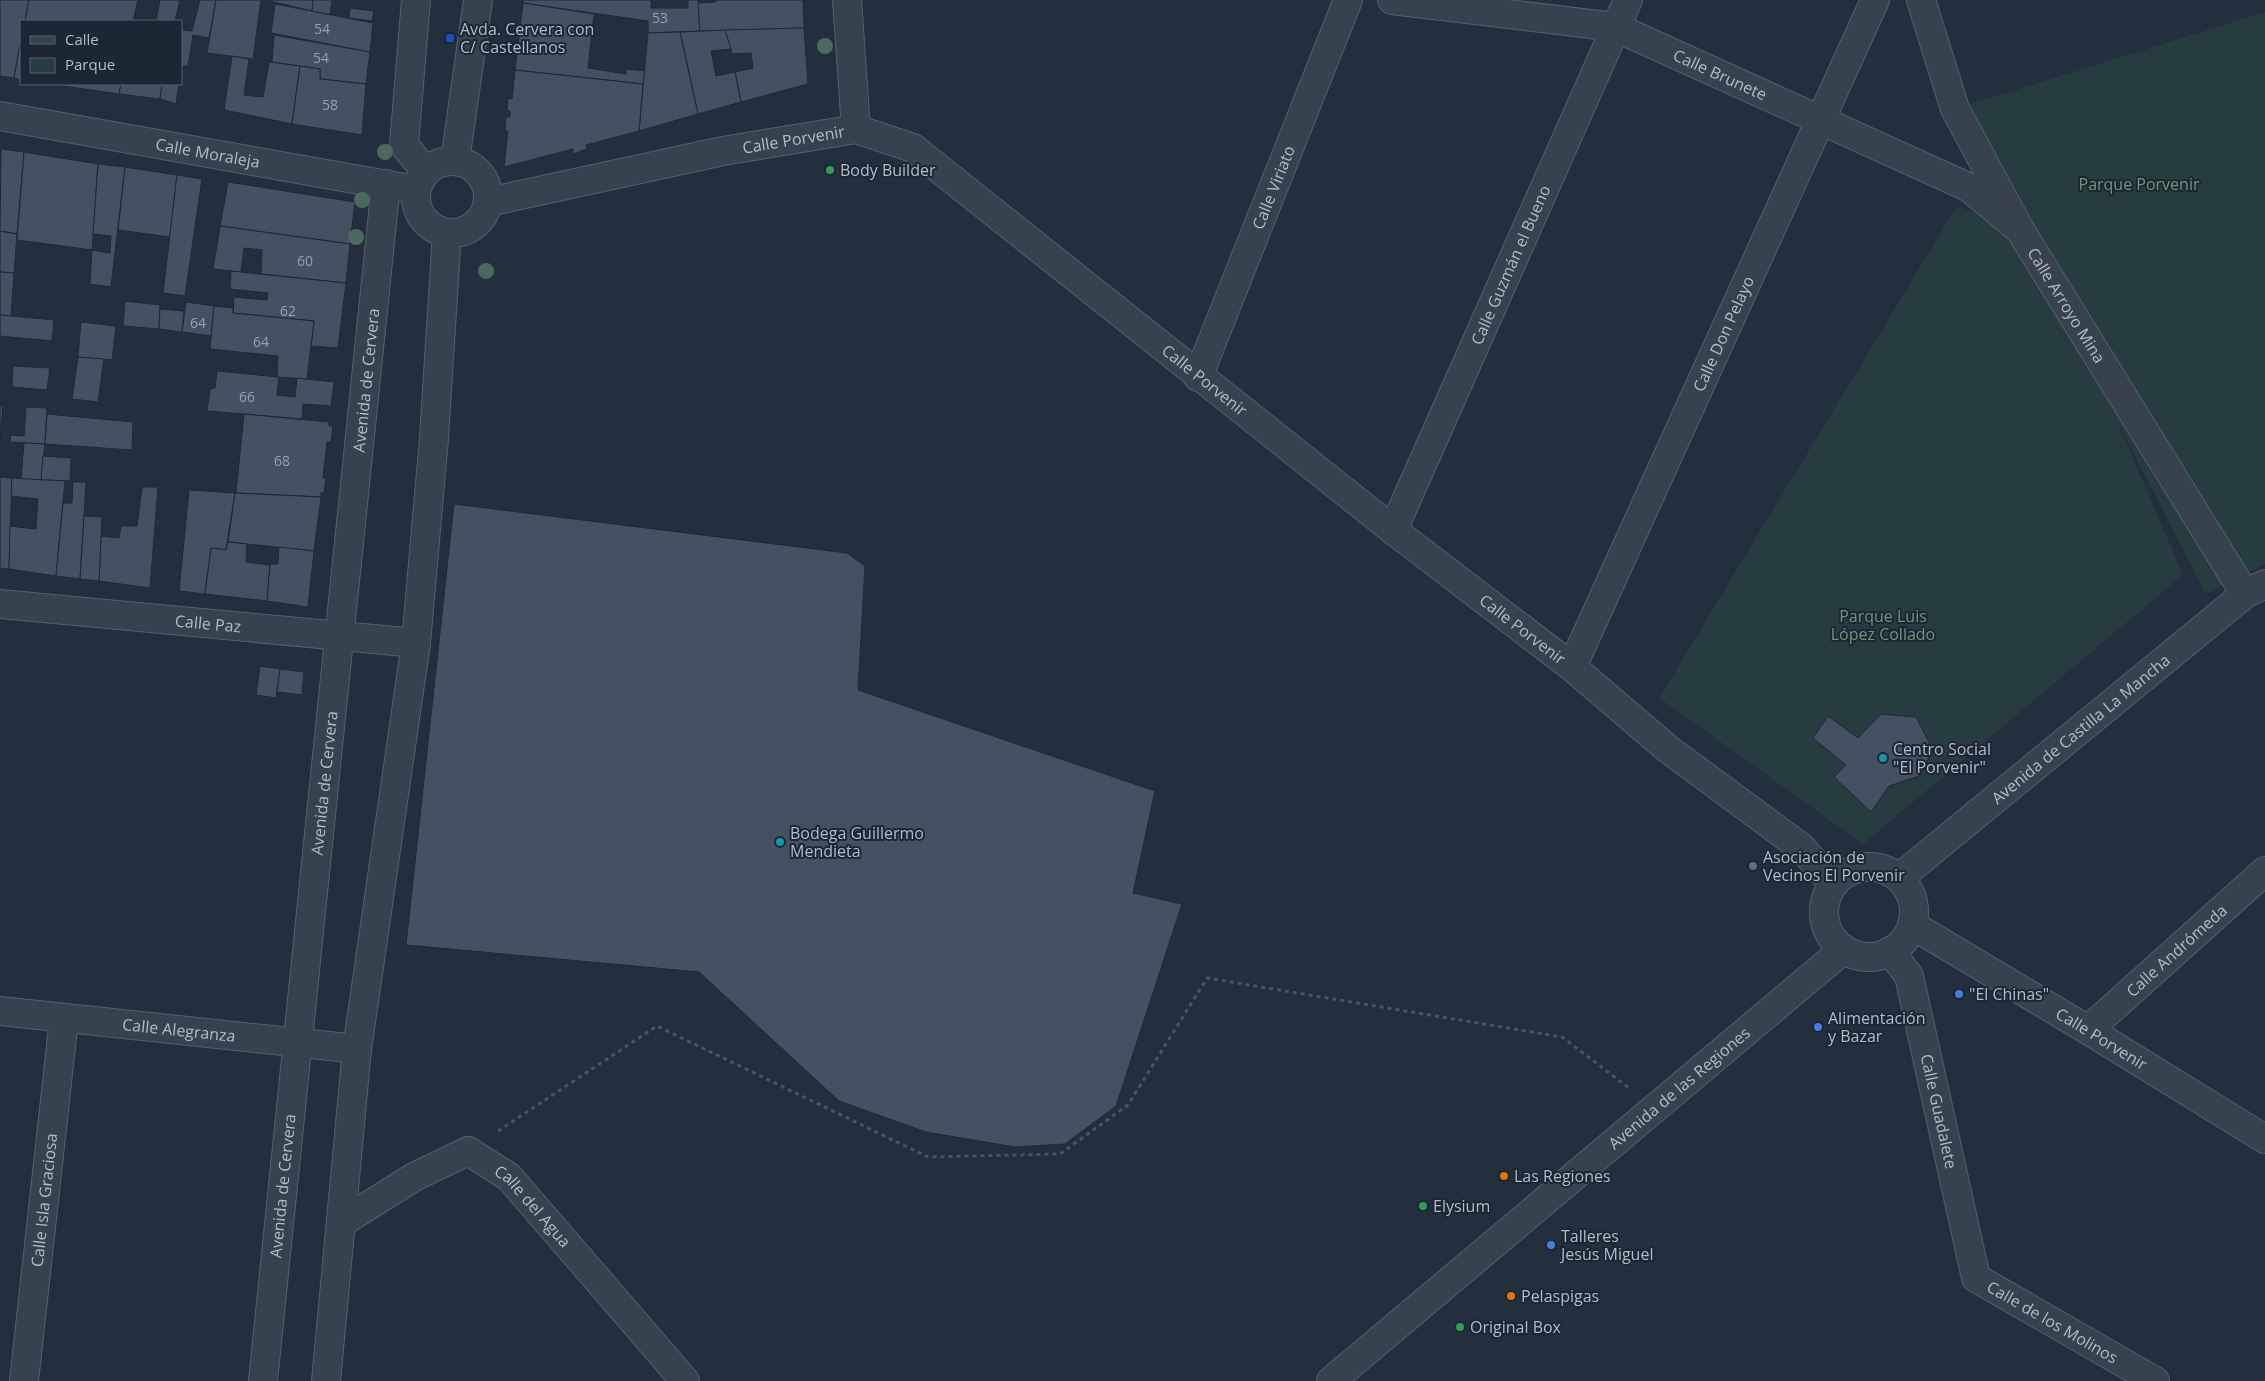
<svg xmlns="http://www.w3.org/2000/svg" width="2265" height="1381" font-family="'Open Sans',sans-serif">
	<rect width="100%" height="100%" fill="#242f3e"/>
	<polygon fill="#263c3f" points="2265,12 2265,564 2206,594 2117,421 2183,575 1863,844 1659,698 1957,206 2020,230 1955,109"/>
	<g fill="#455162" stroke="#1f2835">
		<polygon points="0,0 29,0 25,21 21,21 21,39 14,78 0,76"/>
		<polygon points="29,0 138,0 133,21 25,21"/>
		<polygon points="160,0 180,0 175,21 156,21"/>
		<polygon points="200,0 216,0 209,38 193,35 188,66 182,66 181,71 181,30 192,31"/>
		<polygon points="216,0 261,0 253,59 207,53"/>
		<polygon points="265,0 313,0 312,11"/>
		<polygon points="313,0 332,0 330,15 312,11"/>
		<polygon points="523,0 651,0 651,8 688,8 688,0 698,0 700,31 648,33 648,21 523,3"/>
		<polygon points="716,0 803,0 804,28 700,31 698,3 716,2"/>
		<polygon points="523,3 594,14 588,68 626,74 626,69 645,71 643,84 515,70"/>
		<polygon points="275,4 373,23 370,52 271,33"/>
		<polygon points="350,8 374,11 372,21 349,18"/>
		<polygon points="804,28 808,84 741,102 735,72 753,68 751,53 732,54 725,30"/>
		<polygon points="725,30 731,49 711,51 716,76 735,72 741,102 698,114 680,32"/>
		<polygon points="680,32 698,114 639,131 648,33"/>
		<polygon points="274,35 370,52 366,84 320,79 320,69 272,62"/>
		<polygon points="21,39 21,80 14,78"/>
		<polygon points="232,56 249,59 244,95 263,97 269,62 300,66 292,124 224,110"/>
		<polygon points="300,66 320,69 320,79 366,84 362,135 292,124"/>
		<polygon points="515,70 643,84 639,131 586,145 587,149 573,154 573,149 504,167 508,131 505,131 506,117 510,117 510,111 507,111 508,98 512,99"/>
		<polygon points="50,84 121,84 119,94"/>
		<polygon points="121,84 162,84 160,99 119,94"/>
		<polygon points="162,84 179,84 176,104 160,99"/>
		<polygon points="1,149 24,152 17,234 0,231"/>
		<polygon points="24,152 98,164 92,250 17,240"/>
		<polygon points="98,164 125,167 111,287 90,284 92,250 110,253 111,236 93,234"/>
		<polygon points="125,167 177,175 170,237 118,230"/>
		<polygon points="177,175 202,179 185,296 163,293"/>
		<polygon points="228,182 355,202 350,244 220,226"/>
		<polygon points="220,226 350,244 346,283 261,274 262,250 244,248 241,272 213,269"/>
		<polygon points="0,231 17,234 14,273 0,272"/>
		<polygon points="231,271 346,283 338,348 311,346 314,321 233,313 234,297 267,300 268,293 230,289"/>
		<polygon points="0,272 14,273 11,316 0,315"/>
		<polygon points="125,301 160,305 159,329 123,326"/>
		<polygon points="186,302 214,306 211,336 182,332"/>
		<polygon points="214,306 233,308 233,313 314,321 307,379 277,377 278,356 210,349"/>
		<polygon points="160,309 184,311 182,332 159,329"/>
		<polygon points="0,315 54,320 52,341 0,336"/>
		<polygon points="81,322 116,326 112,360 78,357"/>
		<polygon points="78,357 104,359 98,402 72,399"/>
		<polygon points="13,366 50,368 47,390 12,387"/>
		<polygon points="217,371 279,377 277,395 295,397 297,378 334,382 331,406 303,404 302,419 207,411 210,389 215,388"/>
		<polygon points="0,406 3,406 0,440"/>
		<polygon points="26,407 47,408 45,444 10,442 11,435 24,436"/>
		<polygon points="47,414 133,422 132,450 45,444"/>
		<polygon points="244,414 329,422 329,426 333,426 331,442 327,442 323,478 326,478 324,493 321,493 321,497 236,493"/>
		<polygon points="24,443 45,444 41,480 21,479"/>
		<polygon points="43,456 71,458 70,481 41,480"/>
		<polygon points="0,477 12,478 9,569 0,568"/>
		<polygon points="12,478 65,481 56,576 9,569 10,526 36,529 38,499 11,496"/>
		<polygon points="73,482 86,482 80,579 56,576 63,503 72,503"/>
		<polygon points="142,487 158,487 150,588 99,581 101,536 119,538 121,526 137,526"/>
		<polygon points="189,490 235,493 226,550 211,548 205,594 179,591"/>
		<polygon points="235,493 321,497 314,551 228,542"/>
		<polygon points="454,504 847,553 865,566 858,690 1155,791 1133,893 1182,904 1116,1106 1065,1144 1015,1147 926,1132 839,1101 699,972 406,945"/>
		<polygon points="84,516 102,517 99,581 80,579"/>
		<polygon points="228,542 247,544 246,562 270,565 267,601 205,594 211,548 226,550"/>
		<polygon points="279,547 314,551 308,607 267,601 270,564 278,564"/>
		<polygon points="260,666 280,669 276,698 256,695"/>
		<polygon points="280,669 304,672 302,695 277,692"/>
		<polygon points="1881,714 1916,717 1933,750 1919,776 1889,786 1871,812 1834,777 1846,765 1813,738 1828,716 1858,738"/>
	</g>
	<g fill="none" stroke-linecap="round" stroke-linejoin="round">
		<defs>
			<g id="street">
				<polyline points="416,0 404,145 426,172"/>
				<polyline points="847,0 856,129"/>
				<path id="s1" d="M1392 0 1615 27 1968 187 2020 230"/>
				<path id="s2" d="M1921 0 1955 109 2020 230 2245 594"/>
				<path id="s3" d="M0 116 416 190"/>
				<circle cx="452" cy="197" r="36"/>
				<polyline points="455,161 478,0"/>
				<path id="s4" d="M488 202 723 151 856 129 913 148 1393 530 1572 667 1668 749 1802 848 1833 884"/>
				<path id="s5" d="M1198 377 1348 0"/>
				<path id="s6" d="M1393 530 1628 0"/>
				<path id="s7" d="M0 604 416 643"/>
				<path id="s8" d="M1572 667 1875 0"/>
				<circle cx="1869" cy="912" r="45"/>
				<path id="s9" d="M1899 878 2245 594 2265 584"/>
				<path id="s10" d="M1912 925 2088 1030 2265 1139"/>
				<path id="s11" d="M1890 951 1909 976 1976 1278 2155 1381"/>
				<path id="s12" d="M0 1011 357 1049"/>
				<path id="s13" d="M2088 1030 2265 871"/>
				<path id="s14" d="M341 1223 414 1177 468 1151 509 1177 685 1381"/>
				<path id="s15" d="M24 1381 64 1019"/>
				<path id="s16" d="M263 1381C302 982 346 583 386 184"/>
				<polyline points="326,1381 357,1049 416,643 434,438 447,233"/>
				<path id="s17" d="M1331 1381 1844 949"/>
			</g>
		</defs>
		<use href="#street" stroke="#565f6c" stroke-width="30"/>
		<polyline stroke="#44595c" stroke-width="3" stroke-dasharray="4 4" stroke-linecap="butt" points="498,1131 657,1026 928,1157 1060,1154 1128,1105 1207,978 1562,1037 1629,1088"/>
		<use href="#street" stroke="#38414e" stroke-width="28"/>
	</g>
	<g fill="#4b6a5d">
		<circle cx="825" cy="46" r="8"/>
		<circle cx="385" cy="152" r="8"/>
		<circle cx="362" cy="200" r="8"/>
		<circle cx="356" cy="237" r="8"/>
		<circle cx="486" cy="271" r="8"/>
	</g>
	<rect fill="#1a4fb4" stroke="#1d2633" stroke-width="2" x="445" y="33" width="10" height="10" rx="2.5"/>
	<g fill="#2e9e5b" stroke="#1d2633" stroke-width="2">
		<circle cx="830" cy="170" r="5"/>
		<circle cx="1423" cy="1206" r="5"/>
		<circle cx="1460" cy="1327" r="5"/>
	</g>
	<g fill="#0f9aa8" stroke="#1d2633" stroke-width="2">
		<circle cx="1883" cy="758" r="5"/>
		<circle cx="780" cy="842" r="5"/>
	</g>
	<circle fill="#5c6f8a" stroke="#1d2633" stroke-width="2" cx="1753" cy="866" r="5"/>
	<g fill="#3f7fe0" stroke="#1d2633" stroke-width="2">
		<circle cx="1959" cy="994" r="5"/>
		<circle cx="1818" cy="1027" r="5"/>
		<circle cx="1551" cy="1245" r="5"/>
	</g>
	<g fill="#e8710a" stroke="#1d2633" stroke-width="2">
		<circle cx="1504" cy="1176" r="5"/>
		<circle cx="1511" cy="1296" r="5"/>
	</g>
	<g text-anchor="middle" dominant-baseline="central" stroke-width="4" stroke-linejoin="round" paint-order="stroke">
		<g font-size="14" fill="#98a1af">
			<text x="660" y="17">53</text>
			<text x="322" y="28">54</text>
			<text x="321" y="57">54</text>
			<text x="330" y="104">58</text>
			<text x="305" y="260">60</text>
			<text x="288" y="310">62</text>
			<text x="198" y="322">64</text>
			<text x="261" y="341">64</text>
			<text x="247" y="396">66</text>
			<text x="282" y="460">68</text>
		</g>
		<g font-size="16" fill="#b4bcc9" stroke="#1d2633" text-anchor="start">
			<text x="460" y="29">Avda. Cervera con<tspan x="460" dy="18">C/ Castellanos</tspan></text>
			<text x="840" y="170">Body Builder</text>
			<text x="1893" y="749">Centro Social<tspan x="1893" dy="18">"El Porvenir"</tspan></text>
			<text x="790" y="833">Bodega Guillermo<tspan x="790" dy="18">Mendieta</tspan></text>
			<text x="1763" y="857">Asociación de<tspan x="1763" dy="18">Vecinos El Porvenir</tspan></text>
			<text x="1969" y="994">"El Chinas"</text>
			<text x="1828" y="1018">Alimentación<tspan x="1828" dy="18">y Bazar</tspan></text>
			<text x="1514" y="1176">Las Regiones</text>
			<text x="1433" y="1206">Elysium</text>
			<text x="1561" y="1236">Talleres<tspan x="1561" dy="18">Jesús Miguel</tspan></text>
			<text x="1521" y="1296">Pelaspigas</text>
			<text x="1470" y="1327">Original Box</text>
		</g>
		<g font-size="16" fill="#b4bcc9" stroke="#1d2633">
			<text stroke="none"><textPath href="#s1" startOffset="340">Calle Brunete</textPath></text>
			<text stroke="none"><textPath href="#s4" startOffset="312">Calle Porvenir</textPath></text>
			<text stroke="none"><textPath href="#s3" startOffset="211">Calle Moraleja</textPath></text>
			<text stroke="none"><textPath href="#s5" startOffset="204">Calle Viriato</textPath></text>
			<text stroke="none"><textPath href="#s6" startOffset="290">Calle Guzmán el Bueno</textPath></text>
			<text stroke="none"><textPath href="#s2" startOffset="340">Calle Arroyo Mina</textPath></text>
			<text stroke="none"><textPath href="#s8" startOffset="366">Calle Don Pelayo</textPath></text>
			<text stroke="none"><textPath href="#s16" startOffset="1006">Avenida de Cervera</textPath></text>
			<text stroke="none"><textPath href="#s4" startOffset="808">Calle Porvenir</textPath></text>
			<text stroke="none"><textPath href="#s7" startOffset="209">Calle Paz</textPath></text>
			<text stroke="none"><textPath href="#s4" startOffset="1212">Calle Porvenir</textPath></text>
			<text stroke="none"><textPath href="#s9" startOffset="235">Avenida de Castilla La Mancha</textPath></text>
			<text stroke="none"><textPath href="#s16" startOffset="601">Avenida de Cervera</textPath></text>
			<text stroke="none"><textPath href="#s13" startOffset="119">Calle Andrómeda</textPath></text>
			<text stroke="none"><textPath href="#s12" startOffset="180">Calle Alegranza</textPath></text>
			<text stroke="none"><textPath href="#s10" startOffset="221">Calle Porvenir</textPath></text>
			<text stroke="none"><textPath href="#s17" startOffset="455">Avenida de las Regiones</textPath></text>
			<text stroke="none"><textPath href="#s11" startOffset="170">Calle Guadalete</textPath></text>
			<text stroke="none"><textPath href="#s16" startOffset="196">Avenida de Cervera</textPath></text>
			<text stroke="none"><textPath href="#s15" startOffset="182">Calle Isla Graciosa</textPath></text>
			<text stroke="none"><textPath href="#s14" startOffset="232">Calle del Agua</textPath></text>
			<text stroke="none"><textPath href="#s11" startOffset="429">Calle de los Molinos</textPath></text>
		</g>
		<g font-size="16" fill="#6b9a76" stroke="#1d2633">
			<text x="2139" y="184">Parque Porvenir</text>
			<text x="1883" y="616">Parque Luis<tspan x="1883" dy="18">López Collado</tspan></text>
		</g>
	</g>
	<rect x="20" y="20" width="162" height="65" fill="#1d2633" stroke="#59626f"/>
	<rect x="30" y="36" width="25" height="8" fill="#38414e" stroke="#59626f"/>
	<text x="65" y="45" font-size="15" fill="#b4bcc9">Calle</text>
	<rect x="30" y="58" width="25" height="15" fill="#263c3f" stroke="#59626f"/>
	<text x="65" y="70" font-size="15" fill="#b4bcc9">Parque</text>
</svg>
